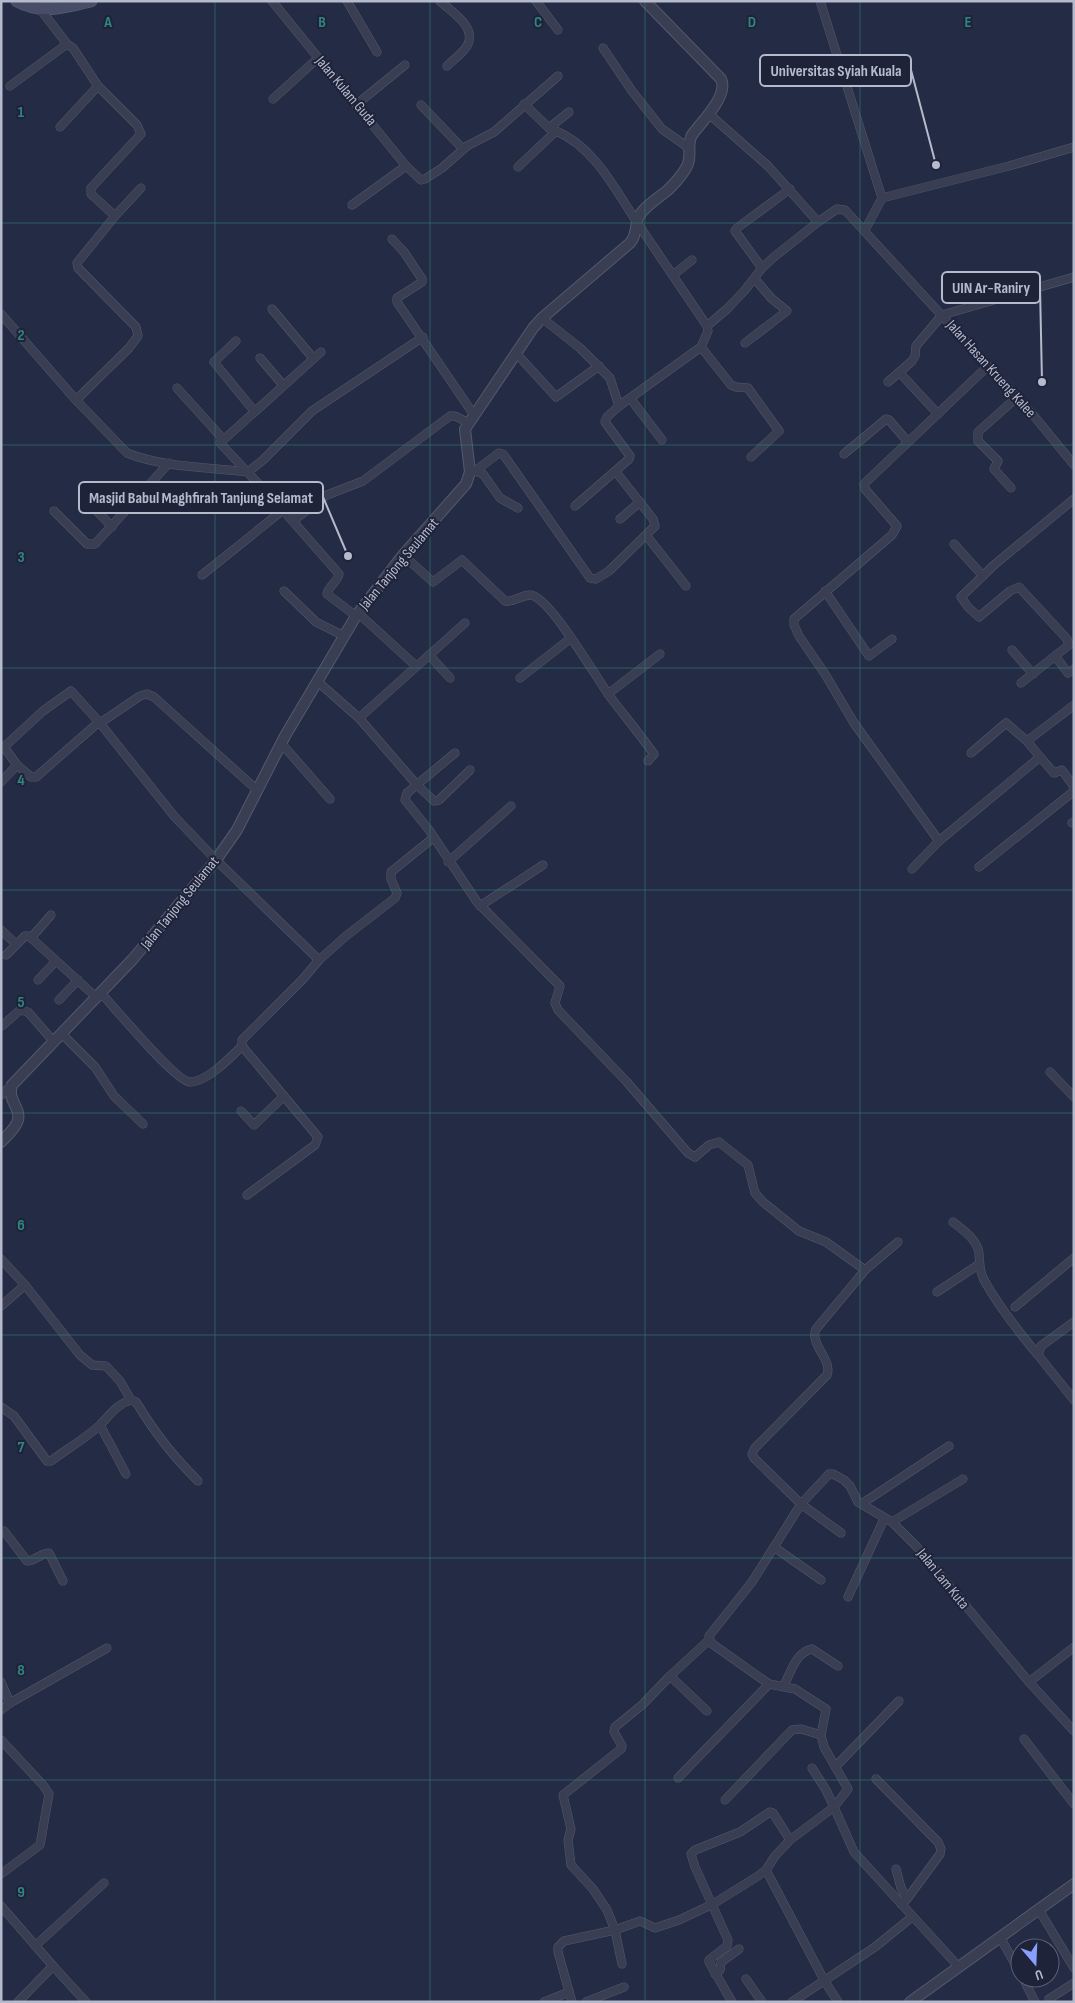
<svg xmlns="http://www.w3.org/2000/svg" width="1075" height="2003" font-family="'Sofia Sans Condensed',sans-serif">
	<rect width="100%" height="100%" fill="#242b44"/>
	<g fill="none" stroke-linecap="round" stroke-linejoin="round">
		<defs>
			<g id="minor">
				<polyline points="272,1 406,166 421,180 425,179 442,168 467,146 494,132 558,76"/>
				<polyline points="347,1 377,52"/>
				<path d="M440 1C451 12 478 27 467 46 463 53 453 60 447 66"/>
				<polyline points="536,1 558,30"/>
				<polyline points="820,1 882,198 865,230"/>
				<polyline points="41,10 67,44 73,48 98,86 137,125 141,134 91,188 91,194 115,216 77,263 78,268 136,327 138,336 129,348 76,400"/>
				<polyline points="603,48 632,91 662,129 689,148"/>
				<polyline points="10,86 67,44"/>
				<polyline points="273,99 318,58"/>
				<polyline points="357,104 405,65"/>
				<polyline points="421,105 463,149"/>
				<polyline points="709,114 768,166 818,222"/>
				<polyline points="60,127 98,86"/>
				<polyline points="549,128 569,112"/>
				<path d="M556 131C595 147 616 191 638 224 661 258 684 292 707 326L708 331 701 347"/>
				<polyline points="518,167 556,131 549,128 524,104"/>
				<polyline points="882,198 1009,166 1074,147"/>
				<polyline points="352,205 406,166"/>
				<polyline points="115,216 141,188"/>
				<polyline points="392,239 404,252 422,279 422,282 397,298 397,302 474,415"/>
				<polyline points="762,268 735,231 737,228 790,189"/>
				<polyline points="673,275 692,260"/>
				<polyline points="272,309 313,358"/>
				<path d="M1 314 76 400 127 453C165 468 208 467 248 472L263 460 312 411 423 337"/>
				<polyline points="542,318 580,348 610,378 619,406 701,347 731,385 736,387 748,388 779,431 751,457"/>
				<polyline points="707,326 727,309 745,290 762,268 774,257 818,222 837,209 845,210 1034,416 1074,465"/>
				<polyline points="236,341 214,362 254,411"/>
				<polyline points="745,343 787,311 771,298 755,279"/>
				<path d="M321 352 220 443 283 510 339 574C338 582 328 586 327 594L356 616"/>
				<polyline points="516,353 556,397 599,366"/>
				<polyline points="260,358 283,385"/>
				<polyline points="899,372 938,414"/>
				<polyline points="888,382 912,361 915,356 916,346 942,315 1074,277"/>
				<polyline points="177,388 223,439"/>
				<polyline points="630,398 662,440"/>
				<polyline points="844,454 886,419 889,420 908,442"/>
				<polyline points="475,471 483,474 500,498 518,508"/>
				<polyline points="470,472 475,471 499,453 503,454 590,578 596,579 609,571 655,526 653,519 616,472"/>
				<polyline points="1011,488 994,469 998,461 978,441 978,432 1016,398"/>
				<polyline points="83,496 112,527"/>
				<polyline points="1074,499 994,565 961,597 968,607 979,617 1010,591 1019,587 1067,639 1069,645 1055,656 1068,673 1074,669"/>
				<polyline points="575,506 629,459 630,456 605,422 607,417 619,406"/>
				<polyline points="54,511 87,544 95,544 169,463"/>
				<polyline points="620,519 640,502"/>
				<polyline points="293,521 327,495 363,481 450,416 455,416 469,423"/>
				<polyline points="646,535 686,586"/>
				<polyline points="954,544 983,576"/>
				<path d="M403 555 433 582 462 560 505 601C514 603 525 592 534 596 555 606 595 676 611 698 624 715 638 732 651 750L654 754 648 761"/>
				<polyline points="202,575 283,510"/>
				<polyline points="284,591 316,622 344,636"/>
				<polyline points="825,591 869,656 892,639"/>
				<polyline points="358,613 416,666"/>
				<polyline points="1012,650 1033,674"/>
				<polyline points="429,655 450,678"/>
				<polyline points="520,678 571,638"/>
				<polyline points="317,681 359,718 417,785 434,801 439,800 470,770"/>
				<polyline points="1021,683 1055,656"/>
				<polyline points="608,694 660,654"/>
				<polyline points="359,718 465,623"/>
				<polyline points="281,743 330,799"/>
				<polyline points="455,753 407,793 405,800 429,830 477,902 557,983 560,986 555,1003 558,1010 626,1081 688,1153 695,1157 709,1145 719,1142 748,1165 755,1193 763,1202 799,1231 826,1242 865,1270"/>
				<polyline points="971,753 1006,723 1027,741"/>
				<polyline points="1040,757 1054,773 1062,770 1074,787"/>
				<polyline points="17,765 31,777 36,777 99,722 174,816 216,860 319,960"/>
				<polyline points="1,782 17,765 4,747 43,711 71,691 100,723 140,696 147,694 154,697 257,790"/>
				<polyline points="1072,823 1074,822"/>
				<polyline points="939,841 854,723 825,674 799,636 794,625 794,619 892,535 897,526 865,489 864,484 988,366"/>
				<polyline points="448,862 511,806"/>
				<polyline points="979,867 1074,791"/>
				<polyline points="912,869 939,841 1040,757 1027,741 1074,705"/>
				<polyline points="480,906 543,865"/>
				<polyline points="1,930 16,944"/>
				<polyline points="31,938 51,915"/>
				<polyline points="6,955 25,936 29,936 97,998"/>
				<polyline points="38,980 56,961"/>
				<path d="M101 993C114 1007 176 1082 190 1082 207 1082 231 1057 242 1046"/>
				<polyline points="59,1000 78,980"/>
				<polyline points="2,1026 20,1010 28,1012 54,1042"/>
				<polyline points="62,1034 95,1067 114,1096 143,1124"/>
				<polyline points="1050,1072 1074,1097"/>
				<polyline points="1,1095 12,1085"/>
				<polyline points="241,1111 254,1125 284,1096"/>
				<polyline points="247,1195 315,1145 318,1137 242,1046 242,1040 303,979 319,960 346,936 395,898 397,893 391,879 391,872 433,838"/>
				<path d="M953 1222C963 1230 978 1240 979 1254 980 1264 979 1270 984 1280 999 1307 1018 1331 1038 1355"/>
				<path d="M1 1259 25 1285 80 1355 92 1365 106 1366 120 1381 131 1400 136 1402C156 1434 171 1454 198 1481"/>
				<polyline points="937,1292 978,1265"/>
				<polyline points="1,1306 25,1285"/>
				<polyline points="1015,1307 1074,1258"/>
				<polyline points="1074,1322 1041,1346 1038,1355 1074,1400"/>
				<path d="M1 1407 14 1416 47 1461H51C67 1449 86 1438 100 1425 110 1415 117 1404 131 1400"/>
				<polyline points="100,1425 126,1474"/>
				<polyline points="863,1503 949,1446"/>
				<polyline points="892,1522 963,1479"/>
				<path d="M4 1531 27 1561C35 1561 41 1553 49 1553L63 1581"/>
				<path d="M841 1533 801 1504 754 1458 752 1454 755 1448 827 1375C833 1360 809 1344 816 1329L865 1270 898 1242"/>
				<polyline points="774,1547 821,1580"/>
				<polyline points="848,1597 884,1519"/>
				<polyline points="709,1640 670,1676 642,1705 615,1727 614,1732 622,1746 621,1749 563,1795 571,1829 568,1840 571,1865 593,1889 607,1910 615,1930 640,1921 655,1928 679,1920 713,1904 758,1876 766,1870 775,1856 790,1840 834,1807 826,1790 812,1768"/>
				<polyline points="670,1676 707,1711"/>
				<polyline points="1,1682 10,1703 1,1710"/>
				<polyline points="1029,1682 1074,1647"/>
				<path d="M784 1685C791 1672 796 1652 812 1649L838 1666"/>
				<polyline points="10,1703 107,1648"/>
				<polyline points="1024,1739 1074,1804"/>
				<polyline points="1,1740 43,1785 49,1794 40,1845 1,1874"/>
				<polyline points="836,1766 899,1701"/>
				<polyline points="678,1778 769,1684"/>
				<polyline points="876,1779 938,1842 941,1849 940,1854 907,1899 901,1904"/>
				<polyline points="725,1800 792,1730 801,1729 821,1735"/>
				<polyline points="896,1869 901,1888 907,1899"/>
				<polyline points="766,1870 824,1980 838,2002"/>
				<polyline points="1,1906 53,1966"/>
				<polyline points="1039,1910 1074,1968"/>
				<polyline points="1000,1937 1020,1973"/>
				<polyline points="35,1946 104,1883"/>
				<polyline points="958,1966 854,1852 834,1807 848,1789 824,1747 821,1735 826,1709 795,1689 769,1684 711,1643 709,1636 752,1582 801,1504 829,1474 833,1474 844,1480 850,1486 858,1502 892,1522 917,1547 1029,1682 1074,1731"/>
				<polyline points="715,1974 720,1970 721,1962 739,1949"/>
				<polyline points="1023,1978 1035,2002"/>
				<polyline points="746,1979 762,2002"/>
				<polyline points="18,2002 53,1966 86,2002"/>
				<polyline points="544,2002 569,1992"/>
				<polyline points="572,2002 558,1952 558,1947 564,1941 615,1930 622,1964"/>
				<polyline points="586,2002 624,1987"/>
				<polyline points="732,2002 709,1962 709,1960 727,1946 728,1940 695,1867 691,1854 695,1850 740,1832 770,1812 773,1813 790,1840"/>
				<polyline points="792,2002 875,1947 912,1917"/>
				<polyline points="1050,2002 1049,1999 1074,1983"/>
			</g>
			<g id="tertiary">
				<path d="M1 1142C7 1136 16 1128 18 1120 21 1107 7 1101 12 1085L132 960 216 860 237 830 285 736 356 616 403 555 466 484 470 472 465 429 533 328 542 318 630 243C637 235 635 227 638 218 642 208 661 196 669 189 675 183 682 175 686 168 693 158 686 145 692 135 701 122 729 96 721 79L645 1"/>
				<polyline points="910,2002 1074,1884"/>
			</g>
			<path id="secondary" d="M17 1C44 15 63 7 91 1"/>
		</defs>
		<use href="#minor" stroke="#54596e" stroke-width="9"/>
		<use href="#tertiary" stroke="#54596e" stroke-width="12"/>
		<use href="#secondary" stroke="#54596e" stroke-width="13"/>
		<use href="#minor" stroke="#393e53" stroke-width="8"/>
		<use href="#tertiary" stroke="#393e53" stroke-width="10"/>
		<use href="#secondary" stroke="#474c67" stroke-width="11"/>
	</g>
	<path fill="none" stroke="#308481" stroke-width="1" stroke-opacity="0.55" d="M215 1V2002M430 1V2002M645 1V2002M860 1V2002M1 223H1074M1 445H1074M1 668H1074M1 890H1074M1 1113H1074M1 1335H1074M1 1558H1074M1 1780H1074"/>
	<g text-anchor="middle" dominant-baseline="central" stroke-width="4" stroke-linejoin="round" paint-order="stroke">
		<g font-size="15" fill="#b6bacd" stroke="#1e2339">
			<text transform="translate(346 91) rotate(50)">Jalan Kulam Guda</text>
			<text transform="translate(991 369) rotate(48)">Jalan Hasan Krueng Kalee</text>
			<text transform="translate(399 564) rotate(-50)">Jalan Tanjong Seulamat</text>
			<text transform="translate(180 903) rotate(-51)">Jalan Tanjong Seulamat</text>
			<text transform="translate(943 1579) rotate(51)">Jalan Lam Kuta</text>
		</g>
	</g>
	<g font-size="16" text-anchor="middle" font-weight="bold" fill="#308481" stroke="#1e2339" stroke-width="4" stroke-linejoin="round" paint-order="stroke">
		<text x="108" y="27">A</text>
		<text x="322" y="27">B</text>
		<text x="538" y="27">C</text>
		<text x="752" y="27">D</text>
		<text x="968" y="27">E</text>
		<text x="21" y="117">1</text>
		<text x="21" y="340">2</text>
		<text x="21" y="562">3</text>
		<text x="21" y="785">4</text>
		<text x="21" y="1007">5</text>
		<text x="21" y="1230">6</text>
		<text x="21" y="1452">7</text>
		<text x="21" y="1675">8</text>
		<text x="21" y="1897">9</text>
	</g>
	<path fill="none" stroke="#b6bacd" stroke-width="2" d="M936 165L911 70M1042 382L1040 287M348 556L323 497"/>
	<g fill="#b6bacd" stroke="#1e2339" stroke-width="2">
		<circle cx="936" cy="165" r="5"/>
		<circle cx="1042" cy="382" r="5"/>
		<circle cx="348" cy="556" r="5"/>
	</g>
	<g fill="#1e2339" stroke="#b6bacd" stroke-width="2">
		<rect x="760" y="55" width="151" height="31" rx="5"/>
		<rect x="942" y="272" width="98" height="31" rx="5"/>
		<rect x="79" y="482" width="244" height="31" rx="5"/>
	</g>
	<g font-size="16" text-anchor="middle" font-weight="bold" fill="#b6bacd">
		<text x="836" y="76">Universitas Syiah Kuala</text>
		<text x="991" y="293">UIN Ar-Raniry</text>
		<text x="201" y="503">Masjid Babul Maghfirah Tanjung Selamat</text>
	</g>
	<rect width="1075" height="2003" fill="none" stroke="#b6bacd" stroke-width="5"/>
	<g transform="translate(1035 1963) rotate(161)"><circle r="24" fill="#1e2339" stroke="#5b5f74"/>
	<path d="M0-4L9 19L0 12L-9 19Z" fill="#899eff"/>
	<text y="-8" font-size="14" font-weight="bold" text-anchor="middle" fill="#b6bacd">U</text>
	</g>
</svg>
